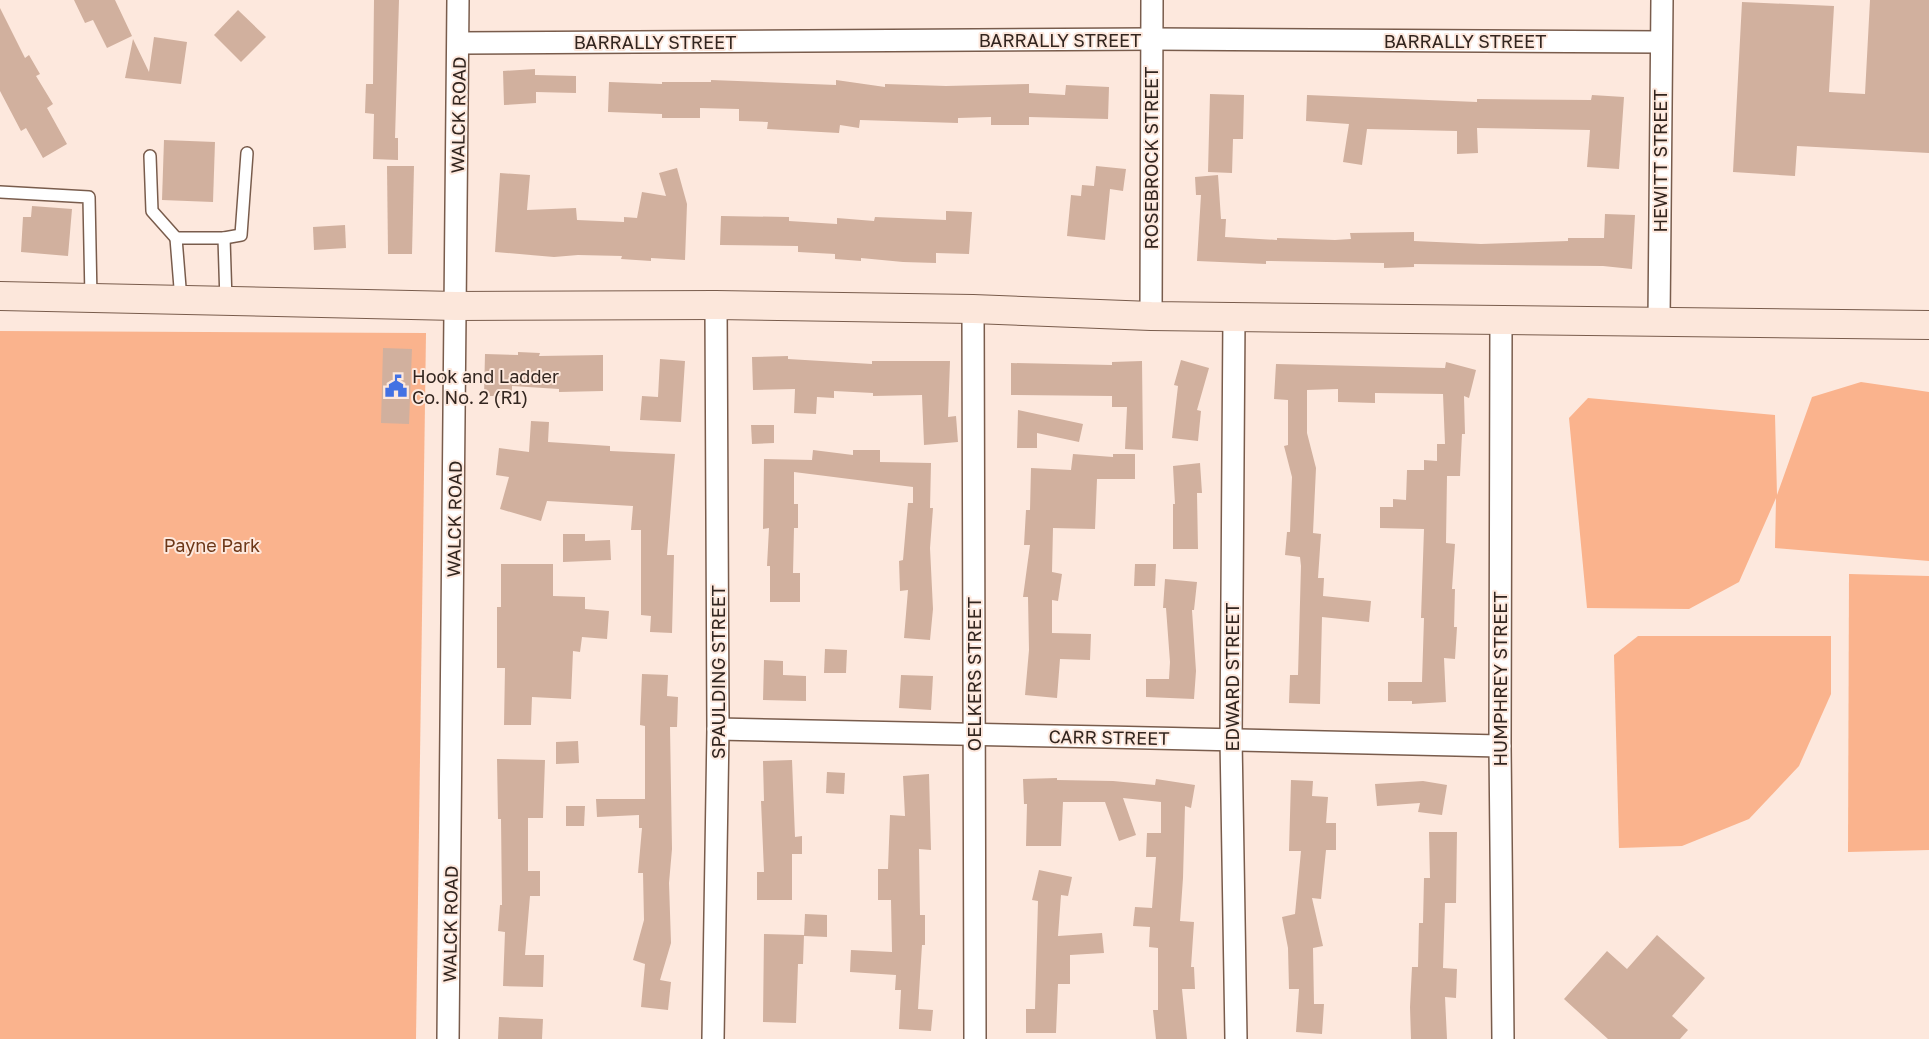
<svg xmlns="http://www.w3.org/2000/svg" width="1929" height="1039" font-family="'Golos Text',sans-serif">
	<rect width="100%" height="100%" fill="#fde8dd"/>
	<g fill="#fab38d">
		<polygon points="0,331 426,333 416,1039 0,1039"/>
		<polygon points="1861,382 1929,392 1929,561 1775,548 1776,498 1739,582 1689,609 1587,608 1569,418 1588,398 1775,415 1777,495 1812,397"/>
		<polygon points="1849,574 1929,576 1929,850 1848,852"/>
		<polygon points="1638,636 1831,636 1831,694 1799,766 1749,819 1682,846 1619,848 1614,655"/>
	</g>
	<g fill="#d1b09e">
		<polygon points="74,0 115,0 132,36 107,48 93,20 85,23"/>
		<polygon points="374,0 399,0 395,138 398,138 398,160 373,159 374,114 365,113 366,84 373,84"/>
		<polygon points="1870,0 1929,0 1929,153 1797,146 1795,176 1733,172 1742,2 1834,6 1829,92 1865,94"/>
		<polygon points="0,8 25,58 29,55 40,74 36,76 53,104 47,108 67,144 43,158 26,128 21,131 0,91"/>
		<polygon points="238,10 266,37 241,62 214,35"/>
		<polygon points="154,37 187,42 181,84 125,78 133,39 149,72"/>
		<polygon points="535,69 535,75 576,76 576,93 536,92 536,103 504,105 503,71"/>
		<polygon points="711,80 836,85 836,80 885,87 885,84 946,86 1029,84 1029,93 1065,95 1066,85 1109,87 1108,119 1029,117 1029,125 991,125 991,117 958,118 958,123 860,120 859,128 840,125 839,133 767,129 768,122 739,121 739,109 700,108 700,118 662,118 662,114 608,112 609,82 662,84 662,82 711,82"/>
		<polygon points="1210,94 1244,95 1243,139 1233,139 1232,173 1208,172"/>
		<polygon points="1307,95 1477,102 1477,99 1591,100 1592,95 1624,97 1619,169 1587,167 1590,130 1477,128 1478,153 1457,154 1457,131 1367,129 1362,165 1343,162 1349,124 1306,121"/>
		<polygon points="164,140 215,142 213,202 162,200"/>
		<polygon points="387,166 414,166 412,254 388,254"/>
		<polygon points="1096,166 1126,169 1123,191 1110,189 1105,240 1067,236 1071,195 1081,196 1082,185 1094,186"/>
		<polygon points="677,168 687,204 685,260 651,258 651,261 621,259 622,256 578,255 554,257 495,252 500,173 530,175 527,210 576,208 577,220 624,222 624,217 637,218 642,192 666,196 659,173"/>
		<polygon points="1218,175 1221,219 1226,219 1225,237 1277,240 1277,238 1335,240 1351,239 1350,233 1414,232 1414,241 1481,244 1568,241 1568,238 1604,238 1605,214 1635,215 1632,269 1603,266 1414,264 1414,267 1384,268 1384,263 1266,261 1266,264 1197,261 1201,195 1196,195 1195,177"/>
		<polygon points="32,206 72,209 68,256 21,252 23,217 31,217"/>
		<polygon points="946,211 972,212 969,254 936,253 936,263 903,262 861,258 861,261 835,259 835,254 798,252 798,246 720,245 721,216 789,217 789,221 837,224 837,218 874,221 875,217 946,220"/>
		<polygon points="345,225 346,248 314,250 313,227"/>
		<polygon points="383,348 412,349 409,424 381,423"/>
		<polygon points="518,352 540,353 539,356 603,355 603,391 559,392 559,389 512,386 512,396 484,396 485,354 518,355"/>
		<polygon points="788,356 788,359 872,364 872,361 950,361 948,417 956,416 958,442 924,445 922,395 873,396 873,393 834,391 834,398 817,397 816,414 794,413 795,389 753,390 752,357"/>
		<polygon points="660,359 685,361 681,422 640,420 642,396 658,397"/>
		<polygon points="1181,360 1209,368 1197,410 1201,411 1198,441 1172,438 1178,386 1174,385"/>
		<polygon points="1142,361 1143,450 1125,449 1127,407 1112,407 1112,396 1011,395 1011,363 1112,365 1112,362"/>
		<polygon points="1446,362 1476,370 1469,398 1464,396 1465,434 1462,434 1460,476 1447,476 1446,543 1455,544 1452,589 1455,589 1454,627 1457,627 1455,659 1444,658 1446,702 1412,704 1412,701 1388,701 1388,682 1422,682 1424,618 1421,618 1424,529 1380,528 1380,507 1393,507 1393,499 1406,500 1407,470 1424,470 1424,460 1437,461 1437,444 1445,444 1443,394 1375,393 1375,403 1338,402 1338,389 1307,390 1307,433 1316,468 1313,533 1321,534 1318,578 1324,578 1323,596 1371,601 1369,622 1322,617 1320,704 1289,703 1290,675 1298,675 1301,566 1300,557 1285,555 1287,532 1290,532 1292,477 1284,446 1288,445 1288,400 1274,399 1276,364 1445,368"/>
		<polygon points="1018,410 1083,424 1079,442 1037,433 1037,448 1017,448"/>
		<polygon points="531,421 549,422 548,442 610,446 610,451 675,454 667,555 674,555 672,633 650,632 651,616 641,615 641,530 631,530 633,506 547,501 541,521 500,509 509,477 496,475 499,448 529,452"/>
		<polygon points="751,425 774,425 774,443 752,444"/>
		<polygon points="813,450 853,455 853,450 880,450 880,462 931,463 930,508 933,508 930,548 933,609 930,640 904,638 908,590 900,591 899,561 903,560 908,503 913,503 913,487 794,472 794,504 798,504 798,528 794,528 793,573 800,573 800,602 770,602 770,566 767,566 769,528 763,529 764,459 812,460"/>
		<polygon points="1073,454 1113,457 1113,454 1135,454 1135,479 1097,479 1095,529 1053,528 1052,572 1062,574 1058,601 1052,600 1052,633 1091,634 1090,660 1060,659 1057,698 1025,695 1029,650 1028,597 1023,597 1030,545 1024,545 1026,510 1030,510 1031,468 1071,470"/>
		<polygon points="1200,463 1202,493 1197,493 1198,549 1173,549 1173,504 1175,504 1173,466"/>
		<polygon points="563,534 585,534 585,541 610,540 611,560 563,562"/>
		<polygon points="501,564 553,564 553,596 585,597 585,609 609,611 607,639 582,637 580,652 573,651 571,699 532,697 531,725 504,725 505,668 497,668 497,607 501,607"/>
		<polygon points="1135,564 1156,564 1155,586 1134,586"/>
		<polygon points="1165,579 1197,582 1194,610 1192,610 1196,671 1194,699 1146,697 1146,679 1169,679 1170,662 1166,608 1163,608"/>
		<polygon points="825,649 847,650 846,673 824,673"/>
		<polygon points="764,660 783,661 783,675 806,676 806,701 763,700"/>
		<polygon points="642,674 668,675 667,696 678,697 677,727 670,727 672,849 669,883 671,943 660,980 671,982 668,1010 641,1007 645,964 633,960 644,920 643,873 638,873 642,828 639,828 639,815 597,817 596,799 645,799 645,726 640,725"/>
		<polygon points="901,675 933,676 931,710 899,708"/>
		<polygon points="578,741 579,763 556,764 556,742"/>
		<polygon points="497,759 545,760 543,818 528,818 528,871 540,871 540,896 530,896 525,955 544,955 543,987 503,986 505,932 498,931 500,905 502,905 501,819 498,819"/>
		<polygon points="792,760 795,837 802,836 802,854 792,854 792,900 757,900 757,872 764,872 761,801 764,801 763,761"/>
		<polygon points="827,772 845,773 844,794 826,793"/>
		<polygon points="929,774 931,850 919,849 920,915 925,915 925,945 922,945 918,1009 933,1010 931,1031 899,1029 901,990 895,990 896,975 850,972 851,950 892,952 891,900 878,900 878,869 888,869 890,815 905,816 903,776"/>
		<polygon points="1057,778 1057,780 1113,781 1155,785 1156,779 1195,785 1191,808 1185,806 1183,878 1180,921 1194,922 1191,967 1194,967 1195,989 1182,989 1187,1039 1156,1039 1153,1010 1158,1010 1158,948 1149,947 1150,927 1133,926 1135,907 1152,908 1156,857 1146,857 1147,833 1161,833 1161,802 1123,798 1136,835 1119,841 1105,802 1063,802 1061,846 1026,846 1027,804 1024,804 1023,779"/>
		<polygon points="1291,780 1313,781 1312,796 1328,797 1326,823 1336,823 1336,850 1326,850 1321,899 1312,898 1323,946 1313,948 1314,1004 1324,1004 1322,1034 1296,1032 1299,989 1289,989 1288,948 1282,917 1295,914 1301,851 1289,851"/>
		<polygon points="1423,781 1447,785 1442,815 1418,812 1420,803 1377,806 1375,784"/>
		<polygon points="566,806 585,806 584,826 566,826"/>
		<polygon points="1429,832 1457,832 1456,903 1445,903 1443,968 1457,969 1456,998 1445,997 1447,1039 1411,1039 1410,1007 1412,967 1418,967 1419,923 1423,923 1424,878 1430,878"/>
		<polygon points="1039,870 1072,877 1068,896 1061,895 1058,936 1102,933 1104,953 1070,955 1070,984 1058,984 1056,1033 1026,1033 1026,1009 1035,1009 1038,901 1032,900"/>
		<polygon points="805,914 827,915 827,937 804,936"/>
		<polygon points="764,934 804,935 803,964 798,964 796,1023 763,1022"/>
		<polygon points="1657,935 1705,978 1672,1016 1688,1030 1680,1039 1608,1039 1564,999 1607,951 1627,969"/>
		<polygon points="499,1017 543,1019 542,1039 498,1039"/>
	</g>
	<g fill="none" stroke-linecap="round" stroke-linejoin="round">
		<defs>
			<g id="lane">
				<polyline points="150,156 152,211 176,238"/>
				<polyline points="0,192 89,197 91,298"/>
				<polyline points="224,238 241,235 247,153"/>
				<polyline points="181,300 176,238 224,238 226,301"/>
			</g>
			<g id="street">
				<polyline points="459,43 1152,39 1661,42"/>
				<polyline points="973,309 975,1039"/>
				<polyline points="1151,316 1152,0"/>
				<polyline points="1234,316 1231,738 1236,1039"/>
				<polyline points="1501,320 1500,746 1503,1039"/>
				<polyline points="1659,321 1662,0"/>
				<path d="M718 729C979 736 1239 738 1500 746"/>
				<polyline points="448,1039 458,0"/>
				<polyline points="713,1039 718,729 716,305"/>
			</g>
			<polyline id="secondary" points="0,296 456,306 716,305 973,309 1151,316 1929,325"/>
		</defs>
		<use href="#lane" stroke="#795c4c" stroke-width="14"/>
		<use href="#street" stroke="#795c4c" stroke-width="24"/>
		<use href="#secondary" stroke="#795c4c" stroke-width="30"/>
		<use href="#lane" stroke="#fff" stroke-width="11"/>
		<use href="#street" stroke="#fff" stroke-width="21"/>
		<use href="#secondary" stroke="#fce7db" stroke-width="28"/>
	</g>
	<defs>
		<symbol id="civic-bare" viewBox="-9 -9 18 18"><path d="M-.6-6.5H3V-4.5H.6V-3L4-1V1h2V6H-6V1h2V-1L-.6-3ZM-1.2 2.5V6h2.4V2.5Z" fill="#4371e3" stroke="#fde8dd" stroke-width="2.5" paint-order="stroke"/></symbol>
	</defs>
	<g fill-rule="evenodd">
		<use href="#civic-bare" x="380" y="370" width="32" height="32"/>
	</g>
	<g text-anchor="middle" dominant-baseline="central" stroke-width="4" stroke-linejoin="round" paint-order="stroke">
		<g font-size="18" fill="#32251f" stroke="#fde8dd">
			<text x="1060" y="40">BARRALLY STREET</text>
			<text x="1465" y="41">BARRALLY STREET</text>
			<text x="655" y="42">BARRALLY STREET</text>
			<text transform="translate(458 115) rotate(-89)">WALCK ROAD</text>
			<text transform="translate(1151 158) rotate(-90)">ROSEBROCK STREET</text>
			<text transform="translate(1660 161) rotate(-90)">HEWITT STREET</text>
			<text transform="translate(454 519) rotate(-89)">WALCK ROAD</text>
			<text transform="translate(718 672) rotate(-90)">SPAULDING STREET</text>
			<text transform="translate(974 674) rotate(-90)">OELKERS STREET</text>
			<text transform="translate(1232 677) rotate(-90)">EDWARD STREET</text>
			<text transform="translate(1500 679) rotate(-90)">HUMPHREY STREET</text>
			<text transform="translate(1109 737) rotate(1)">CARR STREET</text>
			<text transform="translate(450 924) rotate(-89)">WALCK ROAD</text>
		</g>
		<g font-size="18" fill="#32251f" stroke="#fde8dd" text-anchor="start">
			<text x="412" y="376">Hook and Ladder<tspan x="412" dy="21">Co. No. 2 (R1)</tspan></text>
		</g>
		<g font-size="18" fill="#6c3717" stroke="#fde8dd">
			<text x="212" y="545">Payne Park</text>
		</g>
	</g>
</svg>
